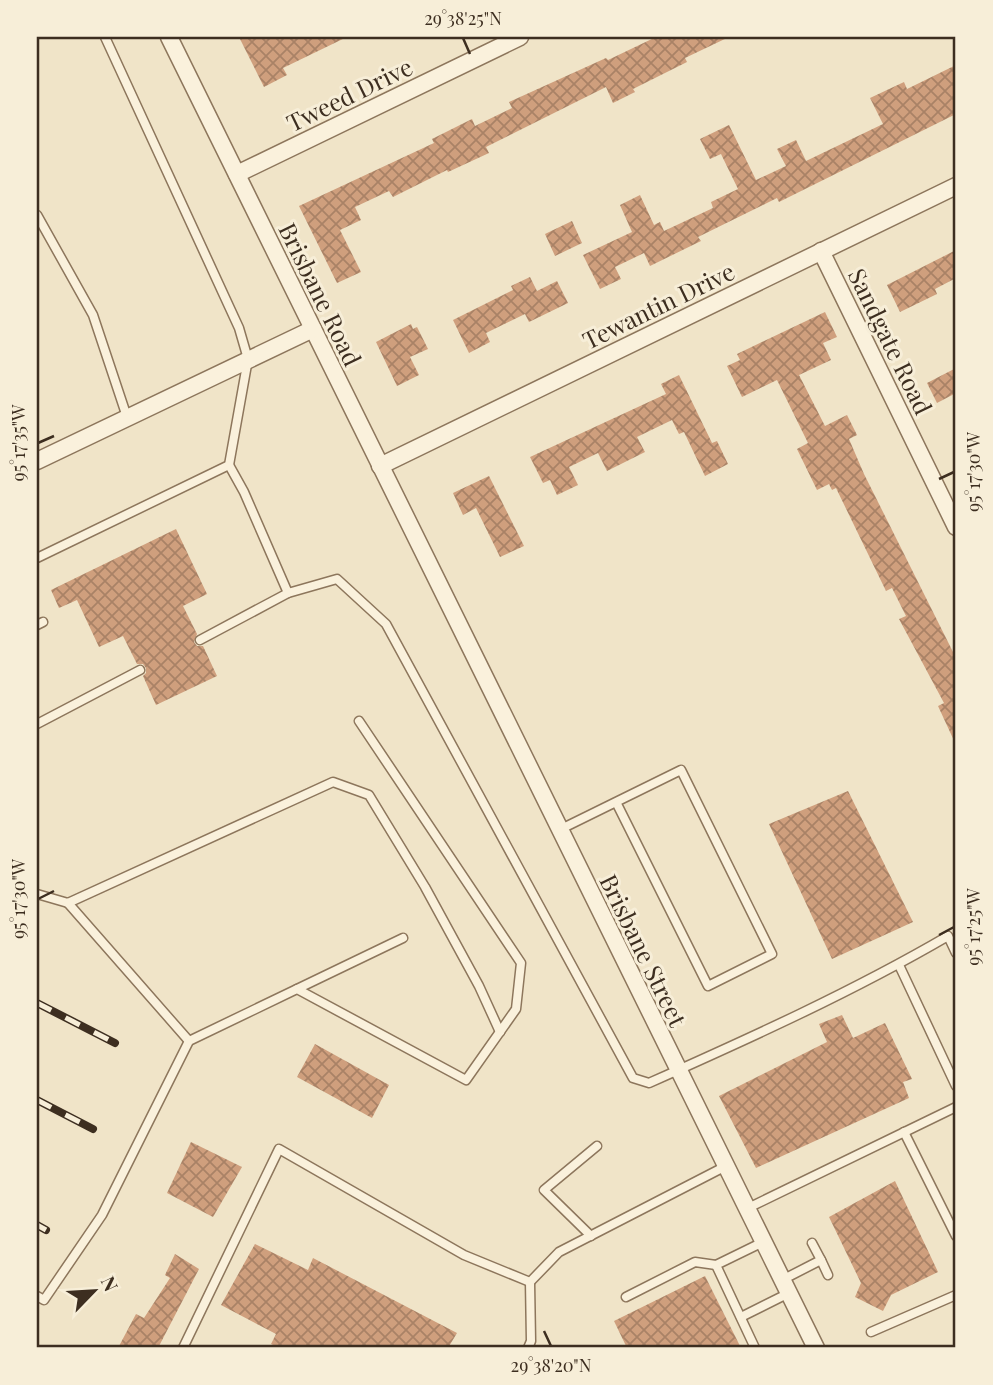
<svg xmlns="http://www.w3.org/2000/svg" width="993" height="1385" font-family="'Playfair Display',serif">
	<defs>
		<pattern id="building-cross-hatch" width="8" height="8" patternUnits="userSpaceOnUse" patternTransform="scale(1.75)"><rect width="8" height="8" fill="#cf9f7d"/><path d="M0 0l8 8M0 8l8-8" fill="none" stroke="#a98266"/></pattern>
	</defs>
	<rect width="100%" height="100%" fill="#f0e4c8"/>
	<g fill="url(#building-cross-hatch)">
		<polygon points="239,37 347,37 283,68 287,75 264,87"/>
		<polygon points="656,37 729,37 685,58 687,62 633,89 635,92 613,103 606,87 486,147 489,153 448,172 447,170 393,197 389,191 355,207 361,220 340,230 361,272 337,283 299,206 434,143 432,139 472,119 475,126 512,108 509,102 606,58 608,60"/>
		<polygon points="956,65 956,114 779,202 777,198 698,237 701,241 650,266 644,253 615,267 621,279 600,289 583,255 632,232 620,205 640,195 654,225 660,222 664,231 713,208 711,202 738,189 721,154 710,159 700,139 729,125 756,180 786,166 777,149 796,140 806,161 883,124 870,98 904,82 907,89"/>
		<polygon points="572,221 582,243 555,256 545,234"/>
		<polygon points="956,250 956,278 935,289 937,294 900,312 887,285"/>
		<polygon points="530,277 537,291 557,281 568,303 529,322 525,314 486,333 490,342 469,353 453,320 513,290 511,286"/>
		<polygon points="825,312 837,337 823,343 831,360 799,375 825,426 847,415 857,435 849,439 864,474 956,658 956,745 938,706 944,703 899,619 906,616 892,588 886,591 836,488 832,490 829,484 817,490 797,449 808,443 777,380 742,397 727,366 740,360 737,354"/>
		<polygon points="411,324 413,329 417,327 428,349 410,357 419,375 397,386 376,342"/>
		<polygon points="956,368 956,393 937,403 927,383"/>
		<polygon points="679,375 712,443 717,441 728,464 705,476 684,432 679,434 672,420 637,437 645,452 607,471 598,453 569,467 578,485 557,495 550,480 543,483 530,457 666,394 661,384"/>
		<polygon points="489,476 524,546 500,557 476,508 463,515 453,493"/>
		<polygon points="176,529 207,594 183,606 197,634 194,642 197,646 203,646 217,676 156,705 143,676 146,673 146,668 143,664 137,664 123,636 99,647 77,600 59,608 51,590"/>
		<polygon points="848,791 913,922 832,959 769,824"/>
		<polygon points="842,1015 853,1038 885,1023 912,1079 903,1082 909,1098 756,1168 719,1096 827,1042 819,1024"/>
		<polygon points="315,1044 389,1085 372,1118 297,1077"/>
		<polygon points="191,1142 242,1167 213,1217 167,1193"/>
		<polygon points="895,1181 938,1272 891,1295 883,1311 855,1297 861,1283 829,1217"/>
		<polygon points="255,1244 308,1270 313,1258 457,1333 448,1348 279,1348 271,1344 276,1334 221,1305"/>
		<polygon points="175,1254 199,1269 158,1348 118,1348 136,1314 144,1318 170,1278 165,1275"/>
		<polygon points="705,1276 741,1348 627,1348 614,1321"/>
	</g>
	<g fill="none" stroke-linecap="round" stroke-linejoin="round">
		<defs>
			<g id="lane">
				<polyline points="37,215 93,315 127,417"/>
				<path d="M229 465 244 492 288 593 337 579 386 624 633 1078 649 1083C750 1038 852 992 948 936L956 953"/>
				<polyline points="37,558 229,465 248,359 239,328 105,37"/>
				<polyline points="37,625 43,622"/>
				<polyline points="200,640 288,593"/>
				<polyline points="37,724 140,670"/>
				<polyline points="559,830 681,770 772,954 708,986 616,802"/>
				<polyline points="37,894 68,903 333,782 369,795 425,887 479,986 500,1032"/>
				<polyline points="68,903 189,1041"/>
				<polyline points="899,965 956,1086"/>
				<polyline points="297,989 403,938"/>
				<polyline points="904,1132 956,1236"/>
				<polyline points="746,1209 956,1107"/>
				<polyline points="591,1236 544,1190 597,1146"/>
				<polyline points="812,1243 821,1260"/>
				<polyline points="782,1280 821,1260 828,1275"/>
				<polyline points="37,1296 44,1300 102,1215 189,1041 297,989 466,1080 516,1009 521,963 359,721"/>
				<polyline points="626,1297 695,1262 716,1265"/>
				<polyline points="741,1317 789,1293"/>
				<polyline points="871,1332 956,1295"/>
				<polyline points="183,1348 279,1149 464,1255 530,1282 559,1252 726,1166"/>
				<polyline points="528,1348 531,1341 530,1282"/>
				<polyline points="755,1348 716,1265 763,1242"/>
			</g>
			<g id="street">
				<polyline points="169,37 816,1348"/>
				<polyline points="237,174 520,37"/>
				<polyline points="821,251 956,527"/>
				<polyline points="37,461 313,329"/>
				<polyline points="380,466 956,186"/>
			</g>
		</defs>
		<use href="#lane" stroke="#8d765c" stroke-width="11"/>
		<use href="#street" stroke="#8d765c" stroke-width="19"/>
		<use href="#lane" stroke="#faf1dc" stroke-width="8"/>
		<use href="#street" stroke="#faf1dc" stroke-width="16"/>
		<defs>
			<g id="rail">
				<polyline points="37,1003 115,1043"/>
				<polyline points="37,1100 93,1129"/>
				<polyline points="37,1225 46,1230"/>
			</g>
		</defs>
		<use href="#rail" stroke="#3d2e20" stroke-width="8"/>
		<use href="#rail" stroke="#f7eed8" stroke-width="5" stroke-dasharray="16" stroke-linecap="butt"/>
	</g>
	<path fill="none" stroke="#3d2e20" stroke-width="2.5" d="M463 38 470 54M38 443 54 436M939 479 954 472M38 899 54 891M939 935 954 927M544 1331 551 1346"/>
	<g text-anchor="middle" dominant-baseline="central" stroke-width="6" stroke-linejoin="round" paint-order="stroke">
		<g font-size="24" fill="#3d2e20" stroke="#f7eed8">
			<text transform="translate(349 94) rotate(-26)">Tweed Drive</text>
			<text transform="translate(321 294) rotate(64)">Brisbane Road</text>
			<text transform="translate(658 305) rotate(-26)">Tewantin Drive</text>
			<text transform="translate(891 341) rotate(64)">Sandgate Road</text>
			<text transform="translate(644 950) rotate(64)">Brisbane Street</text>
		</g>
	</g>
	<rect width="993" height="1385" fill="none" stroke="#f7eed8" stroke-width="77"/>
	<g transform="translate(94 1291) rotate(65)" stroke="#f7eed8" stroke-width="5" paint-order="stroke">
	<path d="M0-5L12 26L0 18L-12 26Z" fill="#3d2e20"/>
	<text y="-10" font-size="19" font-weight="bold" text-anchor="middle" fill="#3d2e20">N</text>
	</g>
	<rect x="38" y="38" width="916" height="1308" fill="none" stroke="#3d2e20" stroke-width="2.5"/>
	<g font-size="18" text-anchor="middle" fill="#3d2e20">
		<text x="463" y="25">29°38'25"N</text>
		<text transform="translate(19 443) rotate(-90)" y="6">95°17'35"W</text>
		<text transform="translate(974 472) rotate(-90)" y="6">95°17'30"W</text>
		<text transform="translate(19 899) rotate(-90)" y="6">95°17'30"W</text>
		<text transform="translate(974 927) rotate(-90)" y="6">95°17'25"W</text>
		<text x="551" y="1372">29°38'20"N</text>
	</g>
</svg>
